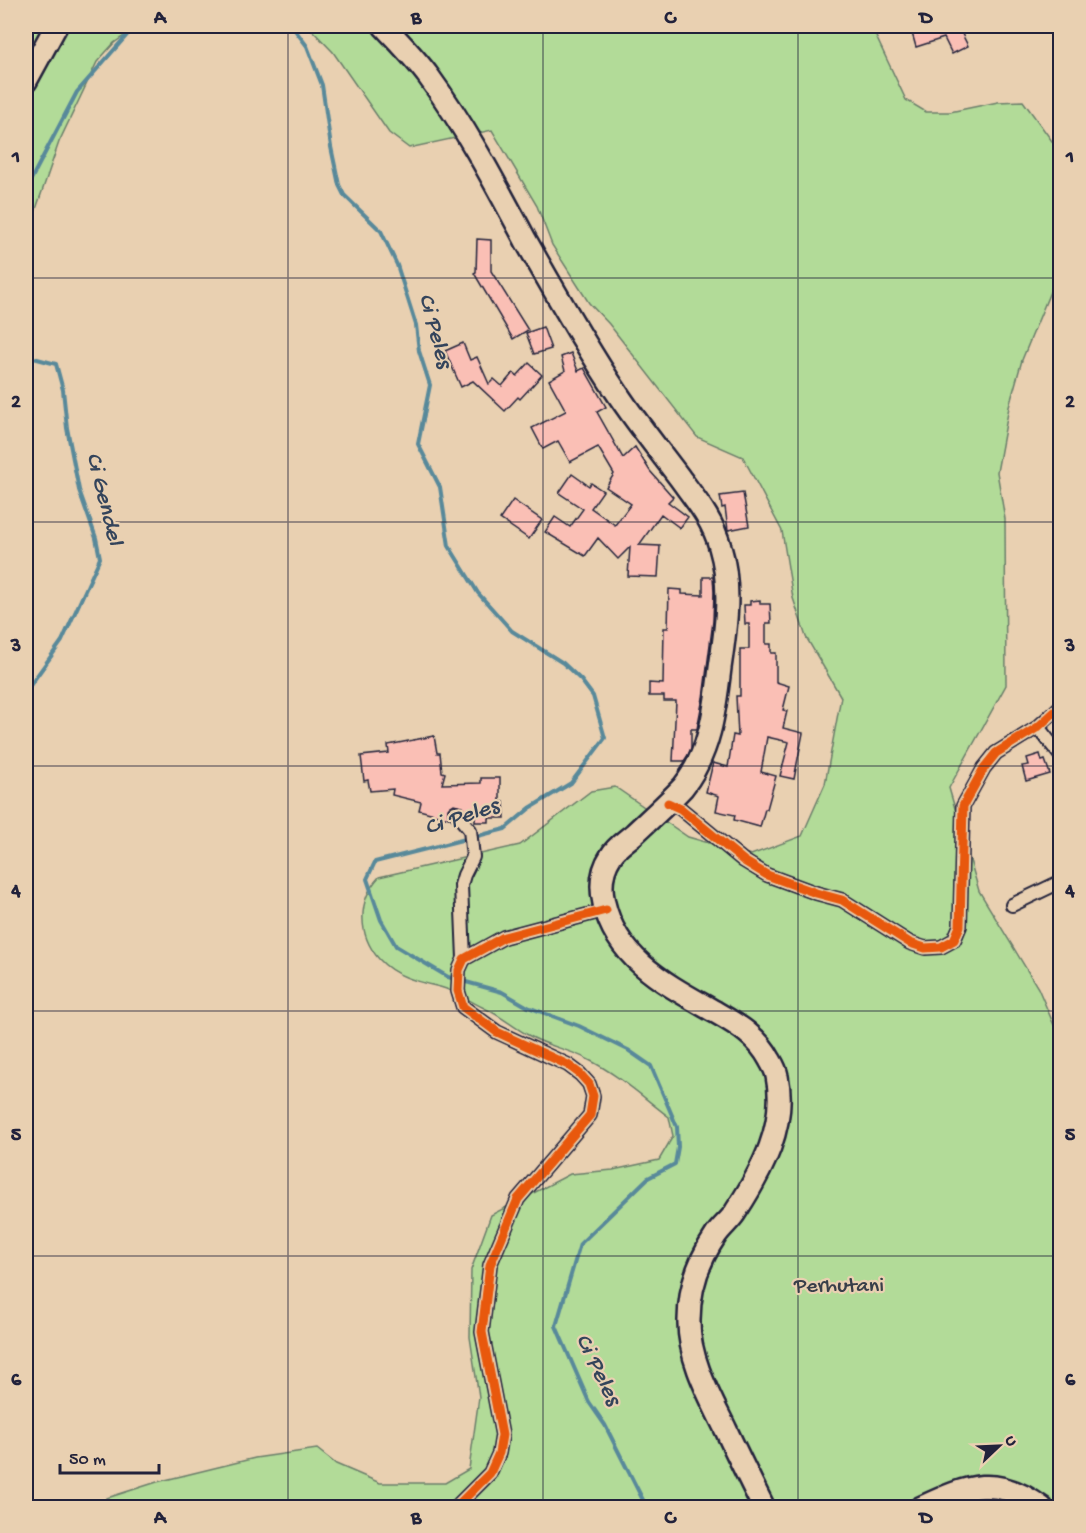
<svg xmlns="http://www.w3.org/2000/svg" width="1086" height="1533" font-family="'Gochi Hand',sans-serif">
	<rect width="100%" height="100%" fill="#e9d0b1"/>
	<filter id="ink" filterUnits="userSpaceOnUse"><feTurbulence type="fractalNoise" baseFrequency=".0167" numOctaves="2"/><feDisplacementMap in="SourceGraphic" scale="12" xChannelSelector="R" yChannelSelector="G"/><feConvolveMatrix kernelMatrix="1 2 1 2 8 2 1 2 1" color-interpolation-filters="sRGB"/></filter>
	<g filter="url(#ink)">
		<g fill="#b2db98" stroke="#6a7e6a" stroke-width="1.5">
			<polygon points="26,26 138,26 114,43 97,62 59,142 35,212 26,254"/>
			<path d="M308 26H871L906 100 926 112H950L998 102 1023 101 1060 152V211L1057 232 1054 282 1022 360 1009 407 997 472 1005 519 1006 685 949 788 979 891 1038 988 1060 1039V1507L96 1508 107 1498 157 1482 255 1458 317 1449 336 1464 380 1483H445L469 1469 479 1397 470 1337 471 1270 491 1215 570 1174 613 1170 659 1160 673 1136 669 1117C643 1097 616 1073 587 1059 568 1049 546 1046 528 1035 513 1027 501 1016 486 1009 471 1002 455 991 440 987 419 982 395 977 379 959 358 935 357 901 379 877L520 845 591 791 615 787 688 837 751 855 802 836 825 784 841 697 806 637 793 598 782 531 743 457 697 437 609 324 589 303 552 245 537 206 492 130 409 148 389 133 333 52Z"/>
		</g>
		<g fill="none" stroke-linecap="round" stroke-linejoin="round">
			<g stroke="#59899a" stroke-width="4">
				<polyline points="292,26 307,46 322,85 331,147 339,185 344,195 381,231 397,265 416,325 419,351 430,385 418,444 440,487 449,546 478,593 512,631 563,663 581,680 593,696 605,738 571,783 530,808 505,829 375,862 367,879 381,920 396,946 448,977 502,992 528,1007 579,1026 628,1050 651,1066 677,1127 678,1147 675,1164 648,1178 580,1244 556,1326 589,1402 605,1425 647,1508"/>
				<polyline points="26,189 77,92 135,26"/>
				<polyline points="26,356 56,364 63,390 67,428 79,490 96,538 100,558 62,641 26,691"/>
			</g>
		</g>
		<g fill="#fabfb5" stroke="#22223b" stroke-width="1.5">
			<polygon points="910,26 958,26 968,46 952,54 944,38 916,47"/>
			<polygon points="477,239 491,240 491,271 528,330 513,339 474,273 476,272"/>
			<polygon points="543,327 551,349 534,354 526,333"/>
			<polygon points="463,343 470,360 477,357 489,384 494,379 502,386 513,373 517,376 529,363 542,375 520,399 518,397 505,411 473,381 461,387 445,351"/>
			<polygon points="571,353 578,371 584,368 606,407 597,412 623,458 635,447 650,471 673,497 668,502 688,517 680,528 661,514 639,545 660,546 658,577 628,576 630,547 618,559 598,538 585,556 545,532 555,517 570,527 583,509 559,493 572,474 589,486 591,483 603,491 591,508 615,525 631,504 606,487 614,474 598,447 570,462 558,441 543,449 532,428 566,411 549,380 565,371 561,357"/>
			<polygon points="743,493 749,526 728,530 725,507 722,508 720,496"/>
			<polygon points="513,500 542,520 529,539 500,519"/>
			<polygon points="703,577 713,577 714,592 713,621 703,698 697,729 691,729 691,748 688,755 684,761 673,761 676,701 664,701 664,696 649,696 649,683 663,684 664,628 668,628 669,589 682,590 682,594 703,595"/>
			<polygon points="760,600 760,604 770,604 771,623 766,623 766,644 771,644 771,653 776,653 776,682 789,686 783,710 787,711 783,728 803,733 794,779 780,776 789,742 767,737 761,772 776,776 767,809 765,809 760,827 734,820 735,815 716,811 719,796 706,792 713,763 728,767 733,735 738,736 736,696 740,696 740,649 749,649 749,624 745,624 744,605 750,605 750,601"/>
			<polygon points="434,736 437,753 440,753 442,772 445,773 442,784 481,783 481,778 500,778 500,802 504,802 505,818 489,818 489,822 475,822 475,815 469,816 461,806 454,804 448,809 449,818 419,810 421,802 392,795 393,789 370,791 368,780 364,781 361,756 389,753 388,745"/>
			<polygon points="1040,754 1042,761 1045,760 1050,774 1026,781 1022,766 1029,765 1027,758"/>
		</g>
		<g fill="none" stroke-linecap="round" stroke-linejoin="round">
			<defs>
				<g id="street">
					<polyline points="1038,727 1060,755"/>
					<polyline points="668,803 681,809 744,861 767,875 816,893 842,900 910,943 925,948 941,947 954,940 960,926 963,806 984,768 996,753 1038,727 1060,707"/>
					<polyline points="455,812 470,830 473,857 464,875 461,885 464,959"/>
					<polyline points="1012,905 1060,882"/>
					<polyline points="455,1508 490,1473 499,1453 502,1435 482,1332 490,1265 518,1199 590,1115 593,1096 589,1084 580,1074 568,1065 497,1032 463,1007 458,991 459,970 464,959 504,937 606,910"/>
				</g>
				<g id="highway">
					<path d="M384 26C399 42 416 59 429 77 467 129 496 185 526 241 555 292 584 344 617 393 636 422 658 449 679 477 695 499 713 520 720 547 732 587 726 627 720 668 715 710 710 753 683 787 667 804 650 819 634 834 626 841 616 847 611 856 601 871 600 886 604 903 617 961 670 986 717 1013 738 1025 758 1037 770 1060 773 1065 776 1070 777 1076 787 1125 762 1171 736 1211 731 1220 722 1226 716 1235 699 1260 689 1289 689 1320 688 1358 710 1397 726 1430 738 1456 751 1482 764 1508"/>
					<polyline points="26,81 56,26"/>
					<path d="M920 1508C968 1486 995 1473 1042 1508"/>
				</g>
			</defs>
			<use href="#street" stroke="#22223b" stroke-width="16"/>
			<use href="#highway" stroke="#22223b" stroke-width="26"/>
			<use href="#street" stroke="#e9d0b1" stroke-width="12"/>
			<use href="#highway" stroke="#e9d0b1" stroke-width="21"/>
			<defs>
				<g id="cycleway">
					<polyline points="668,803 681,809 744,861 767,875 816,893 842,900 910,943 925,948 941,947 954,940 960,926 963,806 984,768 996,753 1038,727 1060,707"/>
					<polyline points="455,1508 490,1473 499,1453 502,1435 482,1332 490,1265 518,1199 590,1115 593,1096 589,1084 580,1074 568,1065 497,1032 463,1007 458,991 459,970 464,959 504,937 606,910"/>
				</g>
			</defs>
			<use href="#cycleway" stroke="#e9d0b1" stroke-width="13"/>
			<use href="#cycleway" stroke="#e8590c" stroke-width="9"/>
		</g>
	</g>
	<path fill="none" stroke="#22223b" stroke-width="1.5" stroke-opacity="0.55" d="M288 26V1508M543 26V1508M798 26V1508M26 278H1060M26 522H1060M26 766H1060M26 1011H1060M26 1256H1060"/>
	<g text-anchor="middle" dominant-baseline="central" stroke-width="4.5" stroke-linejoin="round" paint-order="stroke">
		<g font-size="22" fill="#383e49" stroke="#e9d0b1">
			<text x="839" y="1287">Perhutani</text>
		</g>
		<g font-size="24" font-style="italic" fill="#34445b" stroke="#e9d0b1">
			<text transform="translate(434 331) rotate(75)">Ci Peles</text>
			<text transform="translate(103 499) rotate(76)">Ci Gendel</text>
			<text transform="translate(462 818) rotate(-18)">Ci Peles</text>
			<text transform="translate(597 1370) rotate(64)">Ci Peles</text>
		</g>
	</g>
	<rect width="1086" height="1533" fill="none" stroke="#e9d0b1" stroke-width="66"/>
	<g transform="translate(999 1446) rotate(67)" stroke="#e9d0b1" stroke-width="4.5" paint-order="stroke">
	<path d="M0-4.5L10 22L0 15L-10 22Z" fill="#22223b"/>
	<text y="-9" font-size="16" font-weight="bold" text-anchor="middle" fill="#22223b">U</text>
	</g>
	<path d="M60 1464v9h99v-9" fill="none" stroke="#22223b" stroke-width="3"/>
	<text x="69" y="1464" font-size="18" fill="#22223b" stroke="#e9d0b1" stroke-width="4.5" paint-order="stroke">50 m</text>
	<rect x="33" y="33" width="1020" height="1467" fill="none" stroke="#22223b" stroke-width="2"/>
	<g font-size="20" text-anchor="middle" font-weight="bold" fill="#22223b">
		<text x="160" y="23">A</text>
		<text x="416" y="23">B</text>
		<text x="670" y="23">C</text>
		<text x="926" y="23">D</text>
		<text x="16" y="162">1</text>
		<text x="1070" y="162">1</text>
		<text x="16" y="407">2</text>
		<text x="1070" y="407">2</text>
		<text x="16" y="651">3</text>
		<text x="1070" y="651">3</text>
		<text x="16" y="896">4</text>
		<text x="1070" y="896">4</text>
		<text x="16" y="1140">5</text>
		<text x="1070" y="1140">5</text>
		<text x="16" y="1385">6</text>
		<text x="1070" y="1385">6</text>
		<text x="160" y="1523">A</text>
		<text x="416" y="1523">B</text>
		<text x="670" y="1523">C</text>
		<text x="926" y="1523">D</text>
	</g>
</svg>
